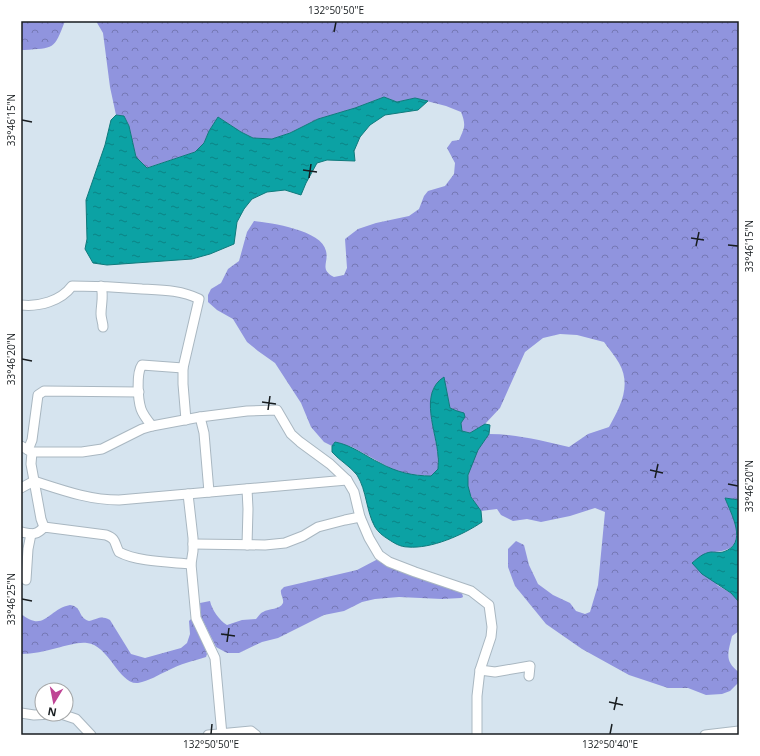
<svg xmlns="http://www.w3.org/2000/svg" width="760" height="756" font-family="'Open Sans',sans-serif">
	<defs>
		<pattern id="forest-crowns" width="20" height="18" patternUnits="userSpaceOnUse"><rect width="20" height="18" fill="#9094de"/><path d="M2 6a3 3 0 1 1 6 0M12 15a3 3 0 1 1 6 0" fill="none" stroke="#7578b4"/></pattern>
		<pattern id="water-ripples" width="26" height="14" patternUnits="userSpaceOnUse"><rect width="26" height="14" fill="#0ca2a4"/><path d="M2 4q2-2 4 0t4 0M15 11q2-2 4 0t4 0" fill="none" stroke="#0b8385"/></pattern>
	</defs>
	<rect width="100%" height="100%" fill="#d6e4ef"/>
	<g fill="url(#forest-crowns)">
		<path d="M21 21H65C54 50 54 48 24 50H21Z"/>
		<path d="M96 21H739V500L725 498C735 523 752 552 710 552L717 585 731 593 739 602V631L732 636C728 653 724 661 739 672V682L730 691 722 694 706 695 688 688H668L629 675 582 649 546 624 515 586 508 567V549L516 541 524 545 529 565 538 584 553 595 570 603 576 611 585 614 590 612 598 585 605 512 595 508 570 516 541 522 527 519 513 521 501 515 497 509 481 511C476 504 469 496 468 486 466 467 478 449 489 434 516 434 543 441 569 447L588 434 609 427C620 407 632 386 619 363 615 356 609 349 604 342L577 335 560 334 543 338 525 352 500 408 485 424 470 433 462 431 461 423 465 417 450 408 444 378C418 390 437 435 438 456 439 460 438 465 438 469L431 476 407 474 392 469 352 447 335 442 332 446 324 442 311 427 301 403 275 363 258 351 247 342 233 319 217 310 208 302V295L211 289 221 283 228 269 239 261 247 232 254 221C271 223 322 230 326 251 329 263 319 269 334 277L344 275 347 268 345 239 358 229 376 223 409 216 419 209 424 196 428 191 445 186 454 174 455 163 447 148 452 141 459 140C465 127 466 125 461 112L446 106 415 98 397 102 384 97 355 108 318 119 290 133 272 139 253 138 241 132 218 117 209 131 204 143 195 152 146 168 136 157 129 126 124 116 116 115 110 87 103 33Z"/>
		<path d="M378 559C401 575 429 581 456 590L462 593 463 597 461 598 442 599 399 597 375 599 362 602 344 611 324 615 278 638 262 642 239 653H227L216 647 201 617 200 603 210 601C212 610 219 620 227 625L242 620 256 619C258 617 260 613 263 612 269 608 280 610 283 603 284 598 280 595 281 590L284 587 357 570Z"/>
		<path d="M70 605C83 607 77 617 89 621 99 619 100 615 110 620L131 654 145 658 181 648 187 643 190 634 189 621 191 619 194 620 207 654 206 657C193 661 180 664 169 670 158 675 149 681 138 683 119 685 109 645 87 643 77 642 66 646 57 648 45 651 33 654 21 654V614C45 633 48 609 70 605Z"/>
	</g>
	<g fill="url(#water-ripples)" stroke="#107a7c">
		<polygon points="384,97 397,102 415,98 428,101 418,110 385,115 370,125 360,137 354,151 355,161 327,160 317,163 306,183 301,195 285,190 267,192 252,199 244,209 237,222 234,244 210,254 192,259 107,265 93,263 85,249 87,239 86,200 105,145 111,120 116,115 124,116 129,126 136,157 147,168 195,152 204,143 209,131 218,117 241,132 253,138 272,139 290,133 318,119 355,108"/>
		<path d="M444 377 450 408 457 411 464 413 465 417 461 423 462 431 470 433 485 424 490 425 489 434 478 450 468 475V486L471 497 481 511 482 522C463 535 431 549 408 547 400 547 394 543 388 539 383 536 378 532 375 527 366 511 367 491 357 475 350 466 340 461 332 452V446L335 442C352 445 365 456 380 463 396 472 413 476 431 476L438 469C438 465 439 460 438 456 437 433 418 393 444 377Z"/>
		<path d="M725 498 739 500V602L731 593 702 574 692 563C698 558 703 553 711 552 715 552 719 553 723 552 749 544 731 514 725 498Z"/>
	</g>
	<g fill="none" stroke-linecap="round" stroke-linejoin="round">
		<defs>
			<g id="minor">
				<path d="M101 286C104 296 101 304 101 314 101 319 103 322 103 327"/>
				<path d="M21 305C39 307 61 301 72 286 95 286 119 287 142 289 162 290 181 290 199 299L183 368V384L186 420"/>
				<polyline points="200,417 204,433 209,492"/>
				<path d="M152 426C148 421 143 415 141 409 138 400 136 373 142 365L183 368"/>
				<polyline points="21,446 32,452 82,452 102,449 142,429 152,426 200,417 247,411 277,410 291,434 300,442 330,464 347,480 354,492 360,517 369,538 379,555 389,562 415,572 471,591 489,605 492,627 491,637 480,670 477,696 477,735"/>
				<polyline points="28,450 32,440 38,395 44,391 139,392"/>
				<polyline points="32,452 31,464 41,519 44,527"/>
				<path d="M21 488 34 481C62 490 89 500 119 500L347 480"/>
				<polyline points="188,494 193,538 193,551 191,564 196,618 215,658 222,735"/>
				<path d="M21 532C32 534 36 536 44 527L106 535C117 539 114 543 119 552 137 562 171 562 191 564"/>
				<polyline points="193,544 265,545 285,543 303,536 318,527 345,520 360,517"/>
				<polyline points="247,545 248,509 247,489"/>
				<polyline points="26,580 28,549 31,534"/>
				<polyline points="480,670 495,672 530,666 529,676"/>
				<polyline points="21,713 34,715 53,714"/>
				<polyline points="61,714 76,719 91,735"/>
				<polyline points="208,735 251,731 256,735"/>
				<polyline points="705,735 739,731"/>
			</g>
		</defs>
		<use href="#minor" stroke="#a9b7c1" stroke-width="11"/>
		<use href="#minor" stroke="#fff" stroke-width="9"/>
	</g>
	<path fill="none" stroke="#181d20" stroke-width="1.5" d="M334 32 336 22M22 120 32 122M303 170 317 172M309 178 311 164M691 238 704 240M728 245 738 246M696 246 699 232M22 359 32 361M262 402 276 404M268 410 270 396M650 470 663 473M655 478 658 464M728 484 738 486M22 599 32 601M221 634 235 636M227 642 229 628M609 702 623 705M614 710 617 697M211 734 212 724M610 734 612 724"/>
	<rect width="760" height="756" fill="none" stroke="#ffffff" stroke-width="44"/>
	<g transform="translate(54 702) rotate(190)"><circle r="19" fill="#ffffff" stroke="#a3a5a6"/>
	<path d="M0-3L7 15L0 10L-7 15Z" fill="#bf4495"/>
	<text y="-6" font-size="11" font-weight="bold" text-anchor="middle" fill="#181d20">N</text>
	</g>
	<rect x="22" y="22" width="716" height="712" fill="none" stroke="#181d20" stroke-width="1.5"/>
	<g font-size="10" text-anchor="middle" fill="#181d20">
		<text x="336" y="14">132°50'50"E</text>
		<text transform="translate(11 120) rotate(-90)" y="4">33°46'15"N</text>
		<text transform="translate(749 246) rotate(-90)" y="4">33°46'15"N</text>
		<text transform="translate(11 359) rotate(-90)" y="4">33°46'20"N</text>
		<text transform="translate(749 486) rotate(-90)" y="4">33°46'20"N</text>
		<text transform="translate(11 599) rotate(-90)" y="4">33°46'25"N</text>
		<text x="211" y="748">132°50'50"E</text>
		<text x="610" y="748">132°50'40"E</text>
	</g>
</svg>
